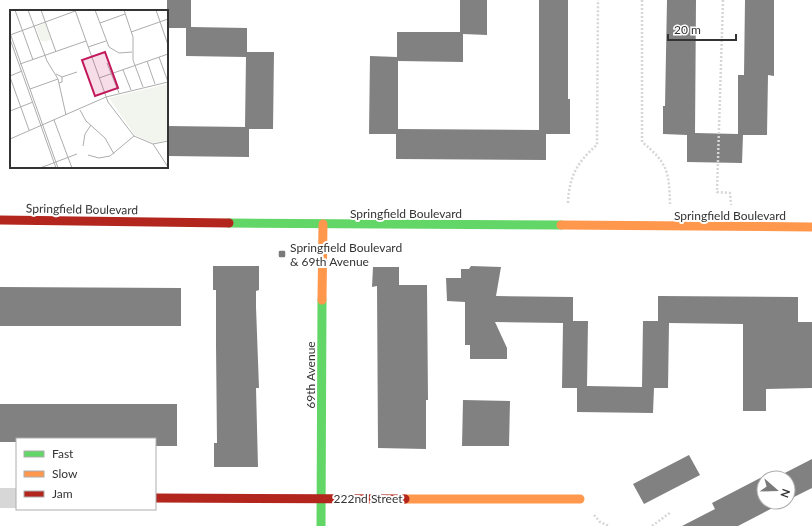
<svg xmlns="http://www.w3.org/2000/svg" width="812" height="526" font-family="Lato,sans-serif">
	<rect width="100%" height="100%" fill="#fff"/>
	<g fill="#818181">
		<polygon points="167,0 191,0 191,27 247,28 247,52 274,52 273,129 249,129 249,157 167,156 167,126 245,127 246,57 186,56 186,28 167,28"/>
		<polygon points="460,0 487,0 487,35 463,34 463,62 398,61 398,129 539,130 539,0 568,0 568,99 570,99 570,134 546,134 546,160 396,159 396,134 369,134 370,56 397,57 397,32 460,32"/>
		<polygon points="667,0 696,0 695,133 738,134 738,75 744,75 745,0 774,0 774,76 768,75 767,135 743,135 742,163 687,162 687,135 663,134 663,106 665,106"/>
		<polygon points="213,266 259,266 259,290 256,291 256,307 259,388 256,388 258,467 214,467 214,443 217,443 216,345 216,290 213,290"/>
		<polygon points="471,266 501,267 496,296 573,297 573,321 588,321 587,386 642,387 643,321 658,321 658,296 798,297 798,322 812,322 812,388 766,389 766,411 743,411 743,324 669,323 668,388 654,388 653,413 577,412 577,388 562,388 563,323 495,322 507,348 507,359 470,359 470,345 465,345 465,302 447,301 446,278 461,278 461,269 469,269"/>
		<polygon points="373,267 399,267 399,285 427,285 428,400 426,400 426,449 378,448 377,286 372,287"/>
		<polygon points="0,287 181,288 181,326 0,326"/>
		<polygon points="463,400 510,401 509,446 462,446"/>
		<polygon points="0,404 177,404 177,446 155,446 156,439 17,439 17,442 0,442"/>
		<polygon points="689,455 700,475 644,504 633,484"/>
		<polygon points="812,459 812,488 788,500 788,478 775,478"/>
		<polygon points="770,473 773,478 764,478 764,502 784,502 738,526 682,526 715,509 712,503"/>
	</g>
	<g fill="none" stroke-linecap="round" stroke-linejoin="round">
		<g stroke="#d6d6d6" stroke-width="2.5" stroke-dasharray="2 2" stroke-linecap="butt">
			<path d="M642 0V142C668 163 669 172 670 204"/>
			<polyline points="723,0 717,192 730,193 731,205"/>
			<path d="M568 203C569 177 577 162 597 145L598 0"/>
			<polyline points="594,515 600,522 609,526"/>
			<polyline points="652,526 671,512"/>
		</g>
		<polyline stroke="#d7d7d7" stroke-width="20" points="0,498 17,498"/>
		<g stroke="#63d668" stroke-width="9">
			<polyline points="229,223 561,225"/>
			<polyline points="321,526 322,300"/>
		</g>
		<g stroke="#ff974d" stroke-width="9">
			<polyline points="561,225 812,227"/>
			<polyline points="322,300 323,224"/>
			<polyline points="405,499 580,499"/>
		</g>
		<g stroke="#b3261e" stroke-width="9">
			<polyline points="0,220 229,223"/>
			<polyline points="155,498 405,499"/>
		</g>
	</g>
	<rect fill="#7a7a7a" stroke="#fff" stroke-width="1.5" x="278" y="250" width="8" height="8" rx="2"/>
	<g text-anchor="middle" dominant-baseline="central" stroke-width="4" stroke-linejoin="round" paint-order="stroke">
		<g font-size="12" fill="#333" stroke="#fff">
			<text transform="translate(82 209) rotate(1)">Springfield Boulevard</text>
			<text x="406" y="213">Springfield Boulevard</text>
			<text x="730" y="215">Springfield Boulevard</text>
			<text transform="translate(310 375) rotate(-90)">69th Avenue</text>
			<text x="368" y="498">222nd Street</text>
		</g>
		<g font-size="12" fill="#333" stroke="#fff" text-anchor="start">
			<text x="290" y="247">Springfield Boulevard<tspan x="290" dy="14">&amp; 69th Avenue</tspan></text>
		</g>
	</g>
	<g transform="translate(10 10)">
		<rect width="158" height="158" fill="#fff"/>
		<path d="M35 13 41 30 36 31H31L26 17ZM158 74V130L143 133 125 125 99 88Z" fill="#f1f5ed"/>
		<path fill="none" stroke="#adadad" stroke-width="1" d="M5 0 23 50M18 0 37 51 48 69 56 105M31 0 46 42M65 0 98 92 124 126 143 134 158 157M85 0 99 37 109 43 122 42M114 0 123 27V50L133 77M146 0 158 35M90 13 115 4M121 22 158 9M0 23 48 158M0 25 68 0M0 29 46 158M78 37 96 31M149 47 158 72M137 51 145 74M97 53 109 83M10 54 76 31M113 60 121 80M46 64 52 67V72L49 73M0 66 12 61M0 67 19 120M52 67 67 62M89 68 158 44M20 79 48 69M70 100 76 111 95 128 104 144M0 101 23 92M44 110 62 158M0 129 96 87 158 72M143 134 158 131M73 136 75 124 81 115M78 145 89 148 100 146 124 126M30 158 67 144"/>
		<path fill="#c2185b" fill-opacity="0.15" stroke="#c2185b" stroke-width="2" d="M95 42 108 78 85 86 72 50Z"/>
		<rect width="158" height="158" fill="none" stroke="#333" stroke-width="2"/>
	</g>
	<rect x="16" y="438" width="140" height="72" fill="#ffffff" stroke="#adadad"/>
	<rect x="24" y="451" width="20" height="6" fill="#63d668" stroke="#adadad"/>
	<text x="52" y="458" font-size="12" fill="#333333">Fast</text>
	<rect x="24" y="471" width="20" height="6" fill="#ff974d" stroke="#adadad"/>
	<text x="52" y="478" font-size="12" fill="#333333">Slow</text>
	<rect x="24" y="491" width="20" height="6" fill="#b3261e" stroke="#adadad"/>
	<text x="52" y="498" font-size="12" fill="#333333">Jam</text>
	<g transform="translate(776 490) rotate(110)"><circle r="19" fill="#ffffff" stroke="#adadad"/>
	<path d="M0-3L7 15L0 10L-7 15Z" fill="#7a7a7a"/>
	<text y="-6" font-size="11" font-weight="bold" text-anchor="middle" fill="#333333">N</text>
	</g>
	<path d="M668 34v6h68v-6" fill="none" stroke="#333333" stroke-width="2"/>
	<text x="674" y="34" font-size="12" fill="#333333" stroke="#ffffff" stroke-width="3" paint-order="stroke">20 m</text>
</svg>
